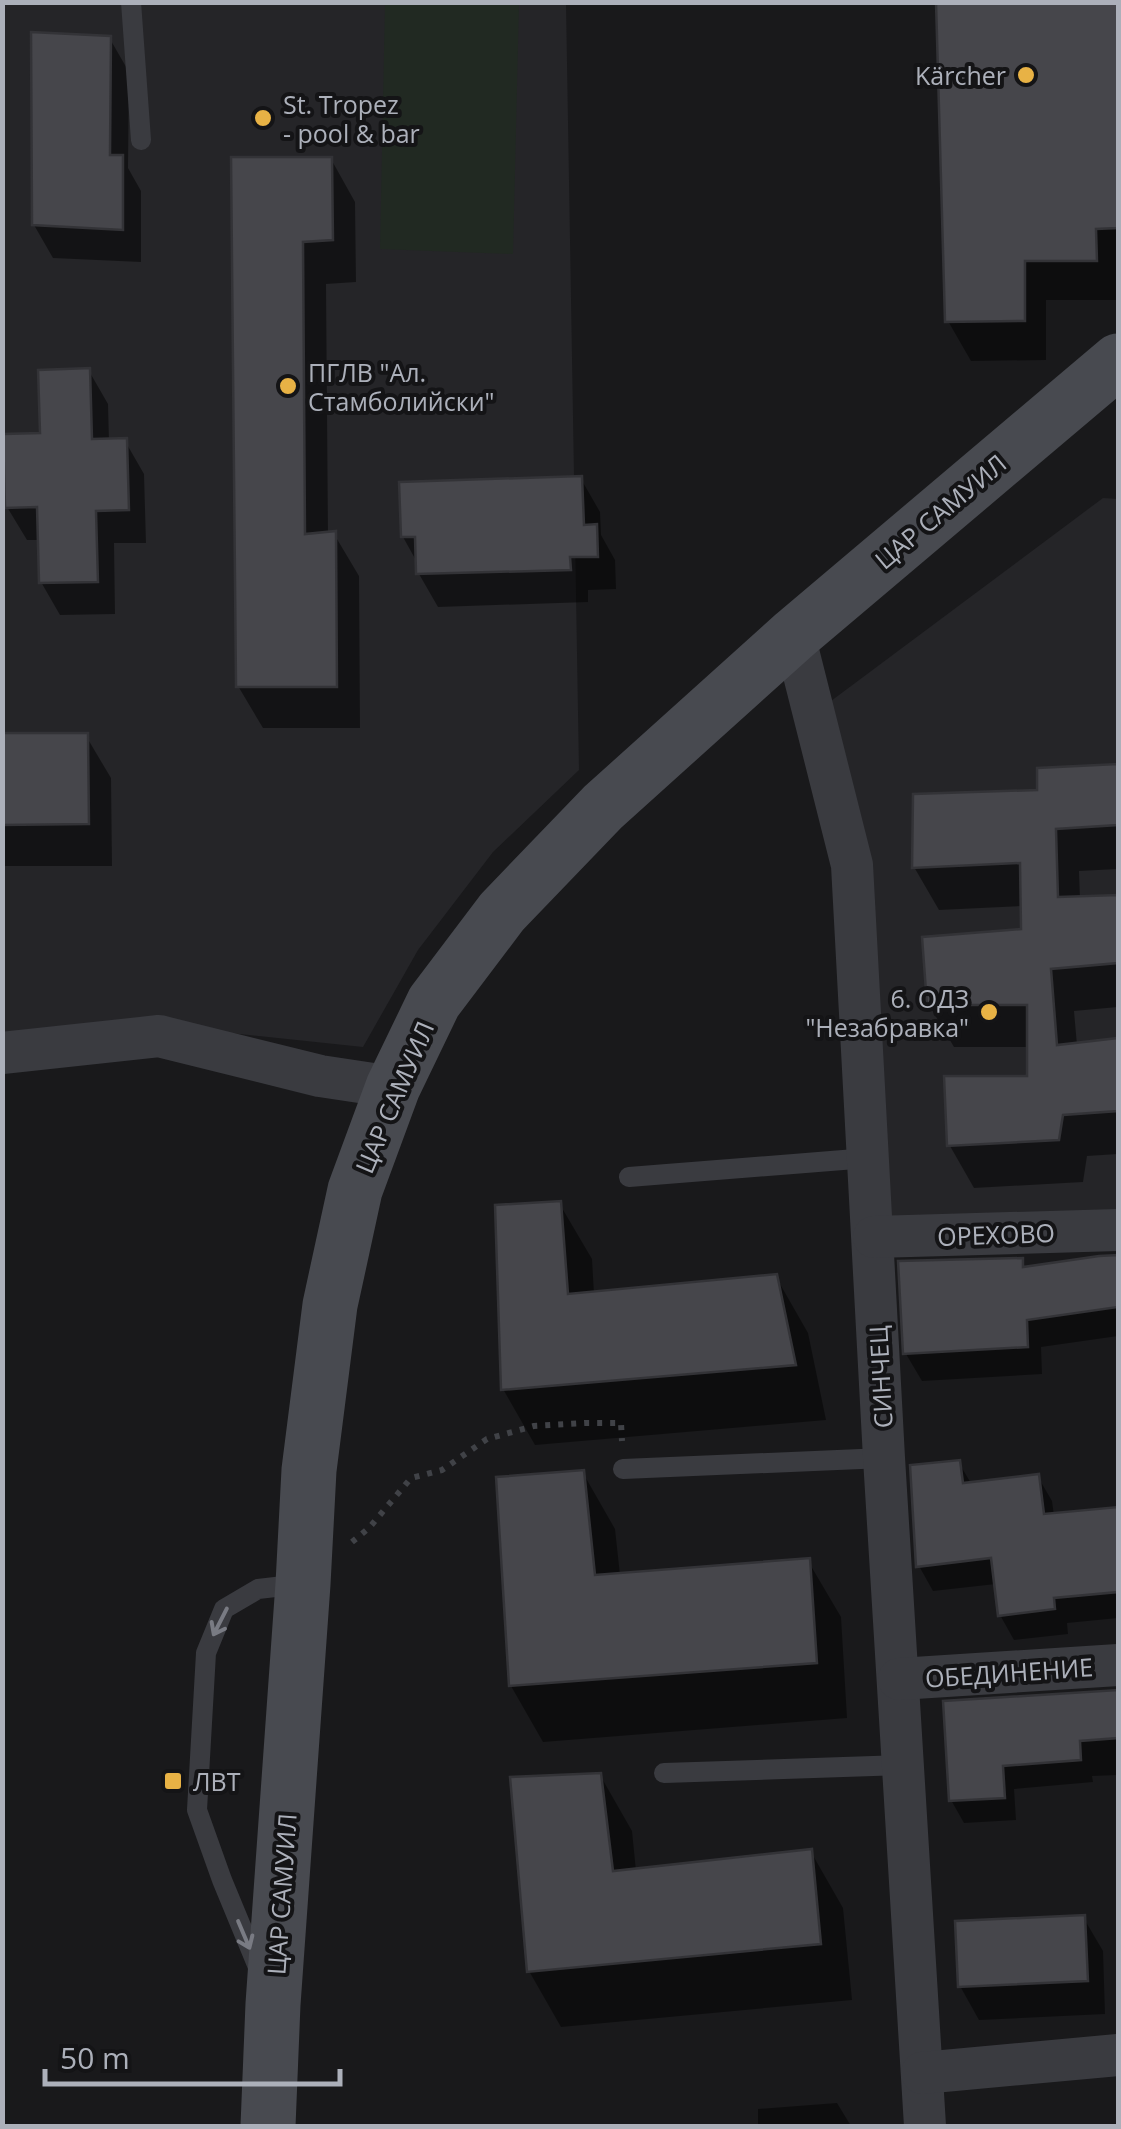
<svg xmlns="http://www.w3.org/2000/svg" width="1121" height="2129" font-family="'Open Sans',sans-serif">
	<rect width="100%" height="100%" fill="#19191b"/>
	<g fill="#252528">
		<polygon points="2,3 566,3 579,770 493,852 418,950 363,1047 134,1023 3,1036"/>
		<polygon points="1103,498 1118,499 1118,1230 874,1237 831,701"/>
	</g>
	<polygon fill="#212922" points="385,3 519,3 513,254 380,249"/>
	<g fill="#0007">
		<polygon points="939,2 1118,2 1118,300 1046,300 1046,360 971,361 948,321"/>
		<polygon points="110,39 129,72 128,168 141,191 141,262 53,258 34,225"/>
		<polygon points="331,159 355,202 356,282 326,284 328,534 334,534 359,576 360,728 263,728 238,686 233,160"/>
		<polygon points="89,371 108,404 109,441 125,441 144,474 146,543 114,543 115,614 60,615 41,582 40,540 27,540 7,507 42,436"/>
		<polygon points="581,479 600,512 601,535 615,560 616,589 588,590 588,602 438,607 419,574 418,564 403,537"/>
		<polygon points="2,735 86,736 111,778 112,866 2,866"/>
		<polygon points="1118,767 1118,869 1079,871 1080,899 1118,898 1118,1007 1074,1011 1077,1045 1118,1040 1118,1154 1087,1156 1083,1182 974,1188 950,1146 1030,1079 1029,1047 954,1047 929,1005 1024,931 1023,906 939,910 914,867 1040,792 1039,771"/>
		<polygon points="559,1203 592,1259 594,1294 776,1277 808,1333 826,1420 535,1445 503,1389"/>
		<polygon points="1100,1258 1118,1258 1118,1336 1041,1347 1042,1374 922,1381 906,1354 1021,1260 1026,1269"/>
		<polygon points="959,1463 972,1485 1038,1477 1052,1501 1054,1516 1118,1509 1118,1618 1067,1623 1068,1634 1014,1640 1000,1615 996,1584 933,1591 919,1566"/>
		<polygon points="583,1473 615,1529 620,1575 808,1561 841,1617 847,1718 543,1742 511,1686"/>
		<polygon points="1118,1693 1118,1775 1092,1776 1093,1782 1014,1789 1016,1820 964,1823 951,1800 946,1704"/>
		<polygon points="600,1775 632,1831 636,1871 811,1852 843,1908 852,2000 561,2027 529,1971"/>
		<polygon points="1083,1917 1103,1951 1105,2014 979,2020 960,1986"/>
		<polygon points="837,2103 851,2126 758,2126 758,2109"/>
	</g>
	<g fill="#46464b" stroke="#333337" stroke-width="2.5">
		<polygon points="936,2 1118,2 1118,228 1096,229 1097,261 1025,261 1025,321 945,322"/>
		<polygon points="31,32 111,36 110,155 123,155 123,230 32,225"/>
		<polygon points="231,157 332,157 333,240 303,242 305,534 336,531 337,687 236,687"/>
		<polygon points="90,368 92,439 127,438 129,510 96,511 98,582 39,583 37,507 5,508 3,434 40,433 38,370"/>
		<polygon points="582,476 584,525 597,524 598,557 570,557 571,570 416,574 415,537 401,537 399,482"/>
		<polygon points="2,733 88,733 89,824 2,825"/>
		<polygon points="1118,764 1118,825 1056,829 1058,897 1118,895 1118,963 1051,969 1057,1045 1118,1038 1118,1111 1063,1115 1059,1140 947,1146 944,1076 1027,1076 1027,1005 927,1005 922,937 1021,929 1020,863 912,868 913,794 1037,790 1037,768"/>
		<polygon points="561,1201 568,1294 777,1274 796,1365 501,1390 495,1205"/>
		<polygon points="1118,1255 1118,1307 1027,1320 1028,1347 903,1354 898,1261 1023,1258 1023,1267 1099,1256"/>
		<polygon points="960,1460 963,1483 1039,1474 1044,1514 1118,1507 1118,1592 1054,1598 1055,1609 998,1616 991,1558 916,1567 910,1465"/>
		<polygon points="584,1470 595,1575 810,1558 817,1663 509,1686 496,1477"/>
		<polygon points="1118,1690 1118,1738 1080,1741 1081,1760 1003,1766 1005,1798 949,1801 943,1701"/>
		<polygon points="601,1773 613,1871 812,1849 821,1944 527,1972 510,1777"/>
		<polygon points="1085,1915 1088,1981 958,1987 955,1921"/>
	</g>
	<g fill="none" stroke-linecap="round" stroke-linejoin="round">
		<polyline stroke="#404247" stroke-width="6" stroke-dasharray="5 8" stroke-linecap="butt" points="352,1542 369,1528 411,1478 442,1470 487,1439 534,1426 585,1423 621,1423 622,1441"/>
		<g stroke="#3a3b40" stroke-width="20">
			<polyline points="131,2 141,140"/>
			<polyline points="629,1177 868,1158"/>
			<polyline points="623,1469 884,1458"/>
			<polyline points="664,1773 903,1765"/>
			<polyline points="260,1972 222,1880 197,1810 206,1653 224,1609 258,1589 301,1584"/>
		</g>
		<g stroke="#3a3b40" stroke-width="42">
			<polyline points="794,635 852,865 884,1458 925,2126"/>
			<polyline points="2,1053 159,1036 320,1076 393,1087"/>
			<polyline points="874,1237 1118,1230"/>
			<polyline points="899,1679 1118,1665"/>
			<polyline points="922,2073 1118,2055"/>
		</g>
		<polyline stroke="#484a50" stroke-width="55" points="268,2126 273,2004 303,1584 309,1470 330,1305 355,1190 393,1087 434,1002 502,912 603,807 794,635 1118,361"/>
	</g>
	<defs><path id="oneway-shaft" d="M-6 0H5M1.5-3L5.5 0L1.5 3" fill="none" stroke-width="1.6" stroke-linecap="round" stroke-linejoin="round" transform="scale(2.5)"/></defs>
	<g stroke="#797b83">
		<use href="#oneway-shaft" transform="translate(220 1622) rotate(117)"/>
		<use href="#oneway-shaft" transform="translate(244 1935) rotate(67)"/>
	</g>
	<g fill="#e8b245" stroke="#141416" stroke-width="4">
		<circle cx="1026" cy="75" r="10"/>
		<circle cx="263" cy="118" r="10"/>
		<circle cx="288" cy="386" r="10"/>
		<circle cx="989" cy="1012" r="10"/>
		<rect x="163" y="1771" width="20" height="20" rx="5"/>
	</g>
	<g text-anchor="middle" dominant-baseline="central" stroke-width="8" stroke-linejoin="round" paint-order="stroke">
		<g font-size="25" fill="#acb0ba" stroke="#141416" text-anchor="start">
			<text x="1006" y="75" text-anchor="end">Kärcher</text>
			<text x="283" y="104">St. Tropez<tspan x="283" dy="29">- pool &amp; bar</tspan></text>
			<text x="308" y="372">ПГЛВ "Ал.<tspan x="308" dy="29">Стамболийски"</tspan></text>
			<text x="969" y="998" text-anchor="end">6. ОДЗ<tspan x="969" dy="29">"Незабравка"</tspan></text>
			<text x="193" y="1781">ЛВТ</text>
		</g>
		<g font-size="25" fill="#acb0ba" stroke="#141416">
			<text transform="translate(940 511) rotate(-40)">ЦАР САМУИЛ</text>
			<text transform="translate(394 1097) rotate(-67)">ЦАР САМУИЛ</text>
			<text transform="translate(996 1234) rotate(-2)">ОРЕХОВО</text>
			<text transform="translate(880 1377) rotate(-93)">СИНЧЕЦ</text>
			<text transform="translate(1009 1672) rotate(-4)">ОБЕДИНЕНИЕ</text>
			<text transform="translate(281 1894) rotate(-86)">ЦАР САМУИЛ</text>
		</g>
	</g>
	<rect width="1121" height="2129" fill="none" stroke="#acb0ba" stroke-width="10"/>
	<path d="M45 2069v15h295v-15" fill="none" stroke="#acb0ba" stroke-width="5"/>
	<text x="60" y="2069" font-size="30" fill="#acb0ba" stroke="#141416" stroke-width="8" paint-order="stroke">50 m</text>
</svg>
